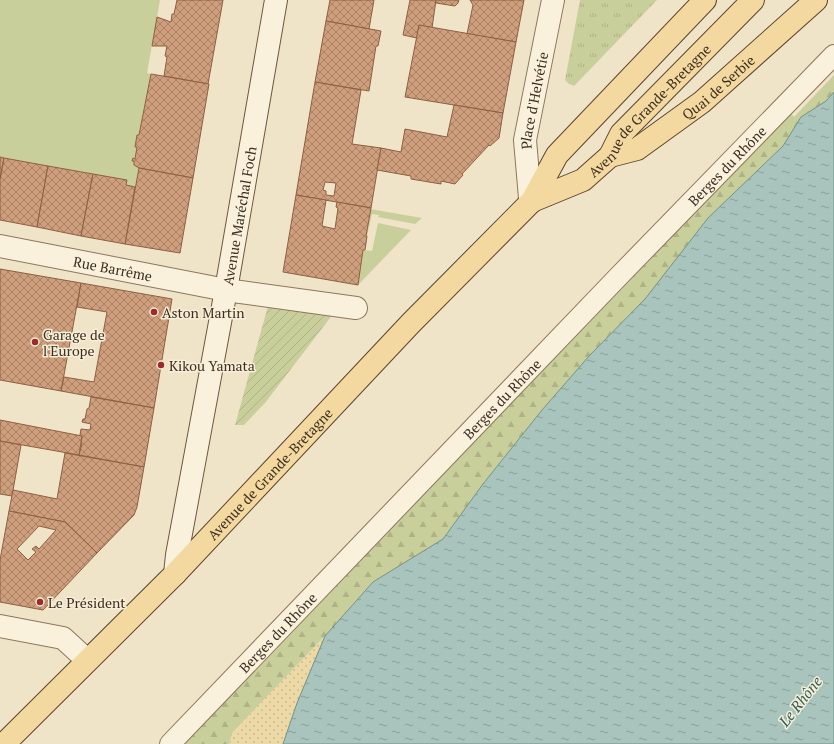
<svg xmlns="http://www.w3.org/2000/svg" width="834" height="744" font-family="'PT Serif',serif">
	<defs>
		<pattern id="forest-firs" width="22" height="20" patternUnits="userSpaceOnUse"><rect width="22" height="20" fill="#c9cf9b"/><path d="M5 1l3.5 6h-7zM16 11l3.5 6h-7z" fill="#aeb285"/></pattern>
		<pattern id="sand-dots" width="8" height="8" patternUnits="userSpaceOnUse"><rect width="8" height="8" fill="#ecd9a5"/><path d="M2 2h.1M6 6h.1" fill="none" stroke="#cbbb8e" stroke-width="1.8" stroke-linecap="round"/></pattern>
		<pattern id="park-tufts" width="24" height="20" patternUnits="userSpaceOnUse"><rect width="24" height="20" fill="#c9cf9b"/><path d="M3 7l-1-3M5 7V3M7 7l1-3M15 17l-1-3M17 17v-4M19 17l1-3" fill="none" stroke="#aeb285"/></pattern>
		<pattern id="garden-furrows" width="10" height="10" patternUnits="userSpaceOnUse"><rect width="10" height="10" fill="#c9cf9b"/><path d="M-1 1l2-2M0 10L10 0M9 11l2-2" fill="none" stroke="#aeb285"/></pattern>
		<pattern id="water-ripples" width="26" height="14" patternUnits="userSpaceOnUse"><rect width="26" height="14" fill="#a9c4bc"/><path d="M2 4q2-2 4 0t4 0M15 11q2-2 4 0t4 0" fill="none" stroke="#8ba098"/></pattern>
		<pattern id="building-cross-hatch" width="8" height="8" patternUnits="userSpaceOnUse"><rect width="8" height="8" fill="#cf9f7d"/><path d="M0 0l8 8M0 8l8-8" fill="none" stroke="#a98266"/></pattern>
	</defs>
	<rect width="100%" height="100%" fill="#f0e4c8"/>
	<g fill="#c9cf9b">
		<polygon points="0,0 160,0 147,73 151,74 139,135 137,135 135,146 137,147 135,159 133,158 132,161 134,161 139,168 135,187 48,166 0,157"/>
		<polygon points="370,209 422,218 415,224 378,217 379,215 372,214 367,236 366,236"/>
		<polygon points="378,223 411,230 358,285 363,250 372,251"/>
	</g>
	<polygon fill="url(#forest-firs)" points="834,75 834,92 826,101 801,117 783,146 645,299 590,355 542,410 483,484 443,539 373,582 325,636 233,732 229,744 170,744 785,106 794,117"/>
	<polygon fill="url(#sand-dots)" points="325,636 297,703 283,744 229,744 233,732"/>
	<polygon fill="url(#park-tufts)" points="580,0 657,0 574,86 569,84 565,80"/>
	<polygon fill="url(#garden-furrows)" points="268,306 333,314 265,403 244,425 235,425"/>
	<polygon fill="url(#water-ripples)" stroke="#6f938a" points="834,92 834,744 283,744 297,703 325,636 373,582 443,539 483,484 542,410 590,355 645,299 708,218 783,146 801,117 826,101"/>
	<g fill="url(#building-cross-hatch)" stroke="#8d5f41" fill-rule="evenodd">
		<polygon points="177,0 223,0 208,84 164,76 167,57 165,56 167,46 152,46 157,17 171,22 172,14 174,14"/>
		<polygon points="330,0 374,0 369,29 326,21"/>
		<polygon points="410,0 436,0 432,28 419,25 417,38 403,35"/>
		<polygon points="436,0 459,0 458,3 455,6 436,3"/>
		<polygon points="470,0 524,0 516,42 467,34 473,5"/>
		<polygon points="326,21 381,31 378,46 376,46 369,91 315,82"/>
		<polygon points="419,25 516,42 503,113 405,97"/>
		<polygon points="151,74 209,84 193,178 139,168 134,165 134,161 132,161 133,158 135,159 137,147 135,147 137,135 139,135"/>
		<path d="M315 82 361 90 352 144 381 148 371 208 296 195ZM325 182 336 183 334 196 326 195V191L323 190Z"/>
		<polygon points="454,105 503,113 499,138 490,146 489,145 462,174 463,175 455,184 441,181 441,184 411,179 411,176 377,170 381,148 401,152 405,129 447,137"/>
		<polygon points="0,157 4,158 0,180"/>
		<polygon points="4,158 48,166 37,227 0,220 0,180"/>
		<polygon points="48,166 93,174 81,236 37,227"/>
		<polygon points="139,168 193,178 180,253 125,244"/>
		<polygon points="93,174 127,180 126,185 135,187 125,244 81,236"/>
		<polygon points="296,195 326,200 322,226 335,229 338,208 336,207 337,202 371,208 366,236 367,236 365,250 363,250 358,285 283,272"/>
		<polygon points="0,269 81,283 61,391 0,380"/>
		<polygon points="81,283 172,299 154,408 61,391 64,377 94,382 107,312 77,307"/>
		<polygon points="91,397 154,408 144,467 79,455 82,444 81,443 82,436 80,435 81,429 90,430 91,424 82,422 83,419 85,419 87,409 89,408"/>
		<polygon points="0,420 82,436 79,455 0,441"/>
		<polygon points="0,441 21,445 12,496 0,494"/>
		<polygon points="65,453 144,467 137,507 134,515 97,553 65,522 9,511 13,490 57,499"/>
		<path d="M9 511 65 522 97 553 43 610 0 602V560ZM39 526 56 530 39 549 36 546 32 549 36 552 28 560 17 549Z"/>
	</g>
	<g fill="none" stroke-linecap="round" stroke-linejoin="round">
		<defs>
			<g id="pedestrian">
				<path id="s1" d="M170 744 618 277 834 55"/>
			</g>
			<g id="minor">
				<path id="s2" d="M532 201 530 198 525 140 553 0"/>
				<path id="s3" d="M0 246 226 290 356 308"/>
				<polyline points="0,626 63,638 87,660"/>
			</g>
			<g id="secondary">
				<path id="s4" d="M175 574 177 555 226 290 276 0"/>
			</g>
			<g id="primary">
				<path id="s5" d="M610 156 637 149 702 102 816 0"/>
				<path id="s6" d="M532 201 583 180 610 156 621 134 753 0"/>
				<path id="s7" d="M4 744 175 574 411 323 532 201 557 155 705 0"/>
			</g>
		</defs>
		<use href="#pedestrian" stroke="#8d765c" stroke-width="22"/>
		<use href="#minor" stroke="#8d765c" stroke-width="24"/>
		<use href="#secondary" stroke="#6f573f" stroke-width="24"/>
		<use href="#primary" stroke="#5b4430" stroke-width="24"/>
		<use href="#pedestrian" stroke="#faf1dc" stroke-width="20"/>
		<use href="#minor" stroke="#faf1dc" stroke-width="22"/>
		<use href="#secondary" stroke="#faf1dc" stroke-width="22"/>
		<use href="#primary" stroke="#f3d9a0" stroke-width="22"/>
	</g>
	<g fill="#9e2a2b" stroke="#f7eed8" stroke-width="1.5">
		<circle cx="154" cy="312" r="4"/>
		<circle cx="35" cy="342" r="4"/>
		<circle cx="161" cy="365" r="4"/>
		<circle cx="40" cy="602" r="4"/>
	</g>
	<g text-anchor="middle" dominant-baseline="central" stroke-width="3" stroke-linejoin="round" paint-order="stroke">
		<g font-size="14" fill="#3d2e20" stroke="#f7eed8">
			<text stroke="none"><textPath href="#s5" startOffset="130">Quai de Serbie</textPath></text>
			<text stroke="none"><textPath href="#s2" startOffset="102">Place d'Helvétie</textPath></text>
			<text stroke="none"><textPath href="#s6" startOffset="152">Avenue de Grande-Bretagne</textPath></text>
			<text stroke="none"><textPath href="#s1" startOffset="803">Berges du Rhône</textPath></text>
			<text stroke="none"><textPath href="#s4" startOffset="364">Avenue Maréchal Foch</textPath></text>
			<text stroke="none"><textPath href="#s3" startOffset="115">Rue Barrême</textPath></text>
			<text stroke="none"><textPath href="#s1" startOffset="479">Berges du Rhône</textPath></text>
			<text stroke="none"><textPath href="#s7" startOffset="379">Avenue de Grande-Bretagne</textPath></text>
			<text stroke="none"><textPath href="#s1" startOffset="155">Berges du Rhône</textPath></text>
		</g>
		<g font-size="14" fill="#3d2e20" stroke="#f7eed8" text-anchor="start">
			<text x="162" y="312">Aston Martin</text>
			<text x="43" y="334">Garage de<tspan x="43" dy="16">l'Europe</tspan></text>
			<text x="169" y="365">Kikou Yamata</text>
			<text x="48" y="602">Le Président</text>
		</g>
		<g font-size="15" font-style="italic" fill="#2f5d5a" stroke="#f7eed8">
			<text transform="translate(800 701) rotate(-52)">Le Rhône</text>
		</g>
	</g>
</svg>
